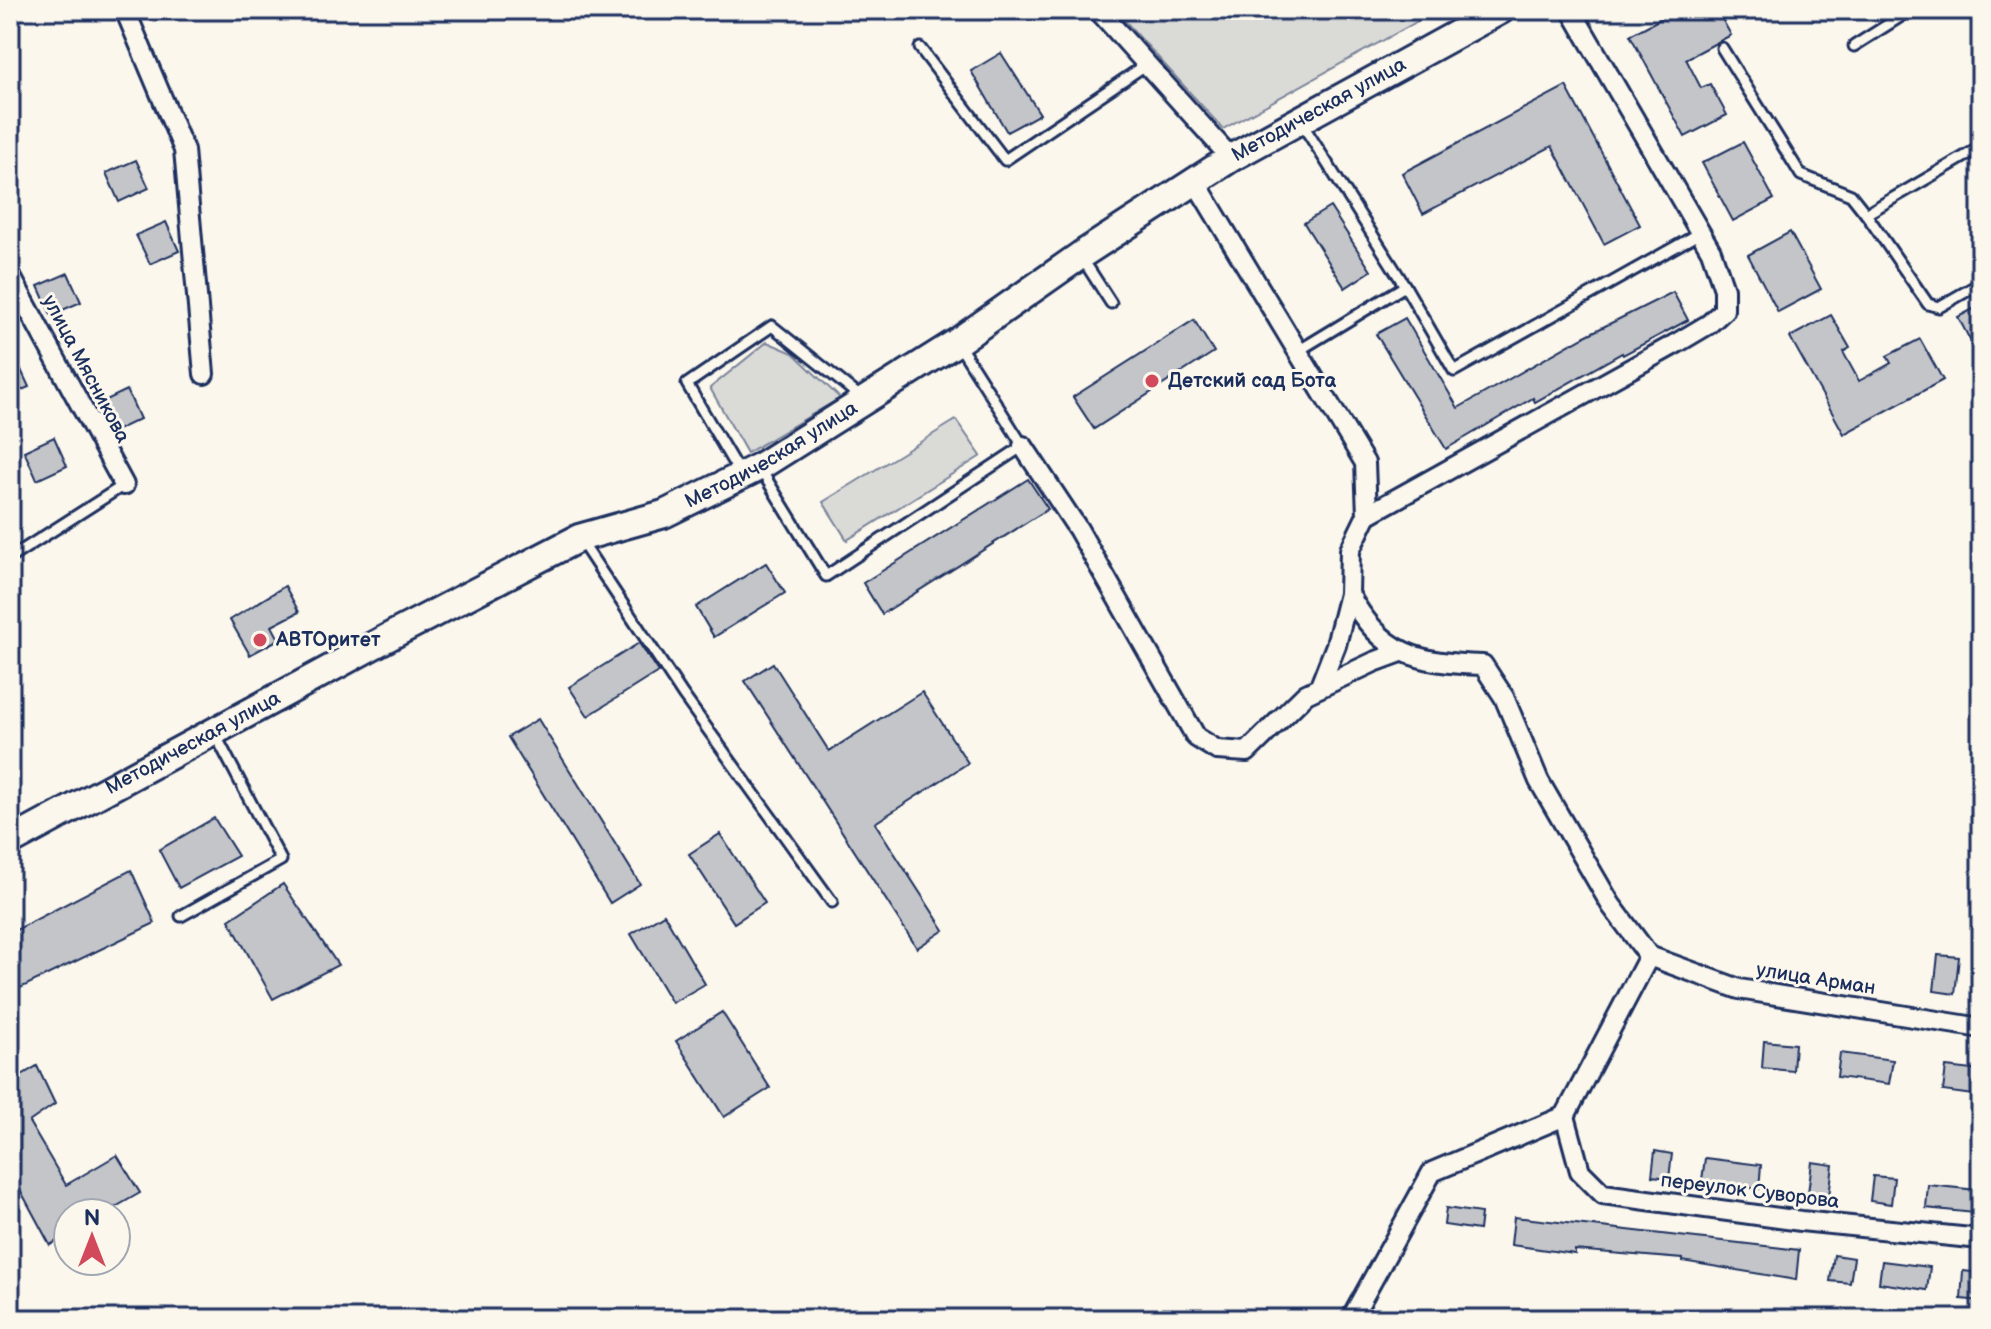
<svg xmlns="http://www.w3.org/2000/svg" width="1991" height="1329" font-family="'Balsamiq Sans',sans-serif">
	<rect width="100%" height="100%" fill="#fbf7ec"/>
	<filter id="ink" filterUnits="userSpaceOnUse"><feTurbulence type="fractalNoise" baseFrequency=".0125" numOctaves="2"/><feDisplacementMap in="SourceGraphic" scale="16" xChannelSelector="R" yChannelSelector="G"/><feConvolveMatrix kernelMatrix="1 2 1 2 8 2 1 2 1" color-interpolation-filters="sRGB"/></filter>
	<g filter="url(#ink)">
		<g fill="#dadad7" stroke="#7a849a" stroke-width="2">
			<polygon points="1115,10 1438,10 1223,129"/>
			<polygon points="767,342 793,353 840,398 747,453 710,388"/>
			<polygon points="956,420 981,456 847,540 823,502"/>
		</g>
		<g fill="#c3c5c9" stroke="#1b2f5e" stroke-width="2">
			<polygon points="1677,10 1717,10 1731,35 1686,59 1701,88 1710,84 1727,115 1685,137 1630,35"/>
			<polygon points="1001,53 1040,114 1007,132 971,71"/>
			<polygon points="1566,86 1640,225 1604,244 1552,146 1423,214 1402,173"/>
			<polygon points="1743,142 1774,199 1733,221 1702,163"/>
			<polygon points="136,160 149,188 119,202 106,173"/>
			<polygon points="1330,207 1371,271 1345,288 1304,223"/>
			<polygon points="166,222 179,251 150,264 136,235"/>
			<polygon points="1790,232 1821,289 1778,312 1748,255"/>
			<polygon points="68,273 81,302 51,315 38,286"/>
			<polygon points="1673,292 1688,320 1623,355 1622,353 1535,402 1533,398 1446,449 1376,334 1405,318 1458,408 1585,336"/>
			<polygon points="1981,305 1981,361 1958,317"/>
			<polygon points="1831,315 1850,348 1843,352 1859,381 1891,363 1887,356 1920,339 1943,380 1844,434 1790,337"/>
			<polygon points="1194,320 1214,352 1094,429 1073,397"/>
			<polygon points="10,346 29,387 10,395"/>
			<polygon points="127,390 140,419 111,433 98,404"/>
			<polygon points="54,437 67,466 37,480 24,451"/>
			<polygon points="1028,479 1048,509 882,614 863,583"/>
			<polygon points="766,563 785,593 714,637 696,607"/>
			<polygon points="285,586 299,612 272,626 279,639 250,655 230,620"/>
			<polygon points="639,643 658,672 588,716 569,687"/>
			<polygon points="773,663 829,751 922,692 968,763 875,823 944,930 917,948 745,681"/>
			<polygon points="538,719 640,884 610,903 508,737"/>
			<polygon points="214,818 238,856 179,888 159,850"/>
			<polygon points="720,834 765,903 734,923 689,854"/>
			<polygon points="131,870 155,923 10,993 10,933"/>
			<polygon points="283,884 338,965 273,999 229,920"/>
			<polygon points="664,914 705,984 672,1003 631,934"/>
			<polygon points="1938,955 1959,957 1955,994 1934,991"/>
			<polygon points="722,1012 770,1088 724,1117 676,1041"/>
			<polygon points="1764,1041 1795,1044 1793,1071 1762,1068"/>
			<polygon points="1840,1053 1893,1060 1889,1084 1837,1077"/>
			<polygon points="37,1066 55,1104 29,1122 66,1185 117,1155 140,1193 105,1213 68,1213 68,1234 50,1245 10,1171 10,1082"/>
			<polygon points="1946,1067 1981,1071 1981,1096 1943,1091"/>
			<polygon points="1655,1151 1672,1154 1669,1178 1652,1176"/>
			<polygon points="1705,1158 1761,1165 1759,1189 1702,1180"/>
			<polygon points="1812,1162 1833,1165 1829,1196 1808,1193"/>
			<polygon points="1873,1176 1894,1178 1891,1204 1870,1201"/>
			<polygon points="1928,1185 1977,1190 1974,1213 1926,1208"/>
			<polygon points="1446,1208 1481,1213 1479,1230 1444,1225"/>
			<polygon points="1514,1217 1799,1250 1796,1280 1682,1261 1682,1259 1575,1250 1575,1254 1511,1245"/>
			<polygon points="1834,1255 1854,1258 1850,1283 1830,1281"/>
			<polygon points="1882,1261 1930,1267 1927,1290 1879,1283"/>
			<polygon points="1963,1271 1981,1273 1981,1301 1961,1299"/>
		</g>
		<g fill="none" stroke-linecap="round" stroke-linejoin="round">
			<defs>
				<g id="lane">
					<polyline points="1854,46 1911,10"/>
					<polyline points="920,48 1005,160 1147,64"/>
					<polyline points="1722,48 1801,175 1851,195 1866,214 1981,147"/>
					<polyline points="1301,122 1405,286 1454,371 1700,233"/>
					<polyline points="1866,214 1928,304 1939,307 1981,283"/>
					<polyline points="1082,258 1111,303"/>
					<polyline points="1298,351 1405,286"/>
					<polyline points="761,470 826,576 1023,446 959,345"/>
					<polyline points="740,474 687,384 772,326 863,399"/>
					<polyline points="581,541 683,695 832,902"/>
					<polyline points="10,558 124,485"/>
					<polyline points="181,916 281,860 215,734"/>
				</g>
				<g id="street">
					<polyline points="125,10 184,150 204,374"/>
					<polyline points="1098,10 1231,158"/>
					<polyline points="1195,181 1365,463 1367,515 1350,550 1349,594 1336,645 1320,686"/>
					<polyline points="10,275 124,485"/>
					<polyline points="1023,446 1078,529 1196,737 1217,750 1247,752 1306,694 1374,662 1401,652"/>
					<polyline points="1367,515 1677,343 1709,324 1724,310 1724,289 1711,251 1571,10"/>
					<path d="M1349 594C1382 655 1417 663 1483 665L1504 697 1539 781 1611 905 1649 956"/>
					<polyline points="1649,956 1739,989 1981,1028"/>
					<polyline points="1565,1116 1580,1171 1603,1194 1801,1221 1981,1239"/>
					<polyline points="1351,1319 1432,1172 1565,1116 1649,956"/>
				</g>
				<g id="secondary">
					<path id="s1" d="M10 842 398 632 579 538 664 514 759 467 957 342 1081 255 1231 158 1501 10"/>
				</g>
			</defs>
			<use href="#lane" stroke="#1b2f5e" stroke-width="15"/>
			<use href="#street" stroke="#1b2f5e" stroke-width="24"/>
			<use href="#secondary" stroke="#1b2f5e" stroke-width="32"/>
			<use href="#lane" stroke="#fbf7ec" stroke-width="9"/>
			<use href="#street" stroke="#fbf7ec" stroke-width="18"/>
			<use href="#secondary" stroke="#fbf7ec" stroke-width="26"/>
		</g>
	</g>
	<g fill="#d1495b" stroke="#fbf7ec" stroke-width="3">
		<circle cx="1152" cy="381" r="8"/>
		<circle cx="260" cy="640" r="8"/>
	</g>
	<g text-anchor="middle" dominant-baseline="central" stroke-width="6" stroke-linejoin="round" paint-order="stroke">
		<g font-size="20" fill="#1b2f5e" stroke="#fbf7ec">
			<text stroke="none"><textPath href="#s1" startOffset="1504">Методическая улица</textPath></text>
			<text transform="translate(86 369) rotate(62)">улица Мясникова</text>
			<text stroke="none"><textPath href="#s1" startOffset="856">Методическая улица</textPath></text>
			<text stroke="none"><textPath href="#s1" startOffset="208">Методическая улица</textPath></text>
			<text transform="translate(1816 979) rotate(9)">улица Арман</text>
			<text transform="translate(1750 1191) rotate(7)">переулок Суворова</text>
		</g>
		<g font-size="20" font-weight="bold" fill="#1b2f5e" stroke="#fbf7ec" text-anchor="start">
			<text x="1168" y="381">Детский сад Бота</text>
			<text x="276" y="640">АВТОритет</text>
		</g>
	</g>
	<rect width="1991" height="1329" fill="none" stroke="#fbf7ec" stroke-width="40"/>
	<rect x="20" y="20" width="1951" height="1289" fill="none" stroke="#1b2f5e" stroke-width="3" filter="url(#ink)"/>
	<g transform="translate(92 1237)"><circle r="38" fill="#fbf7ec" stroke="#a1a7b3" stroke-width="2"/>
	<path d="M0-6L14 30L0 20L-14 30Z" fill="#d1495b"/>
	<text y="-12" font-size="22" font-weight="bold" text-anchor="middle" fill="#1b2f5e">N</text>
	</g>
</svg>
